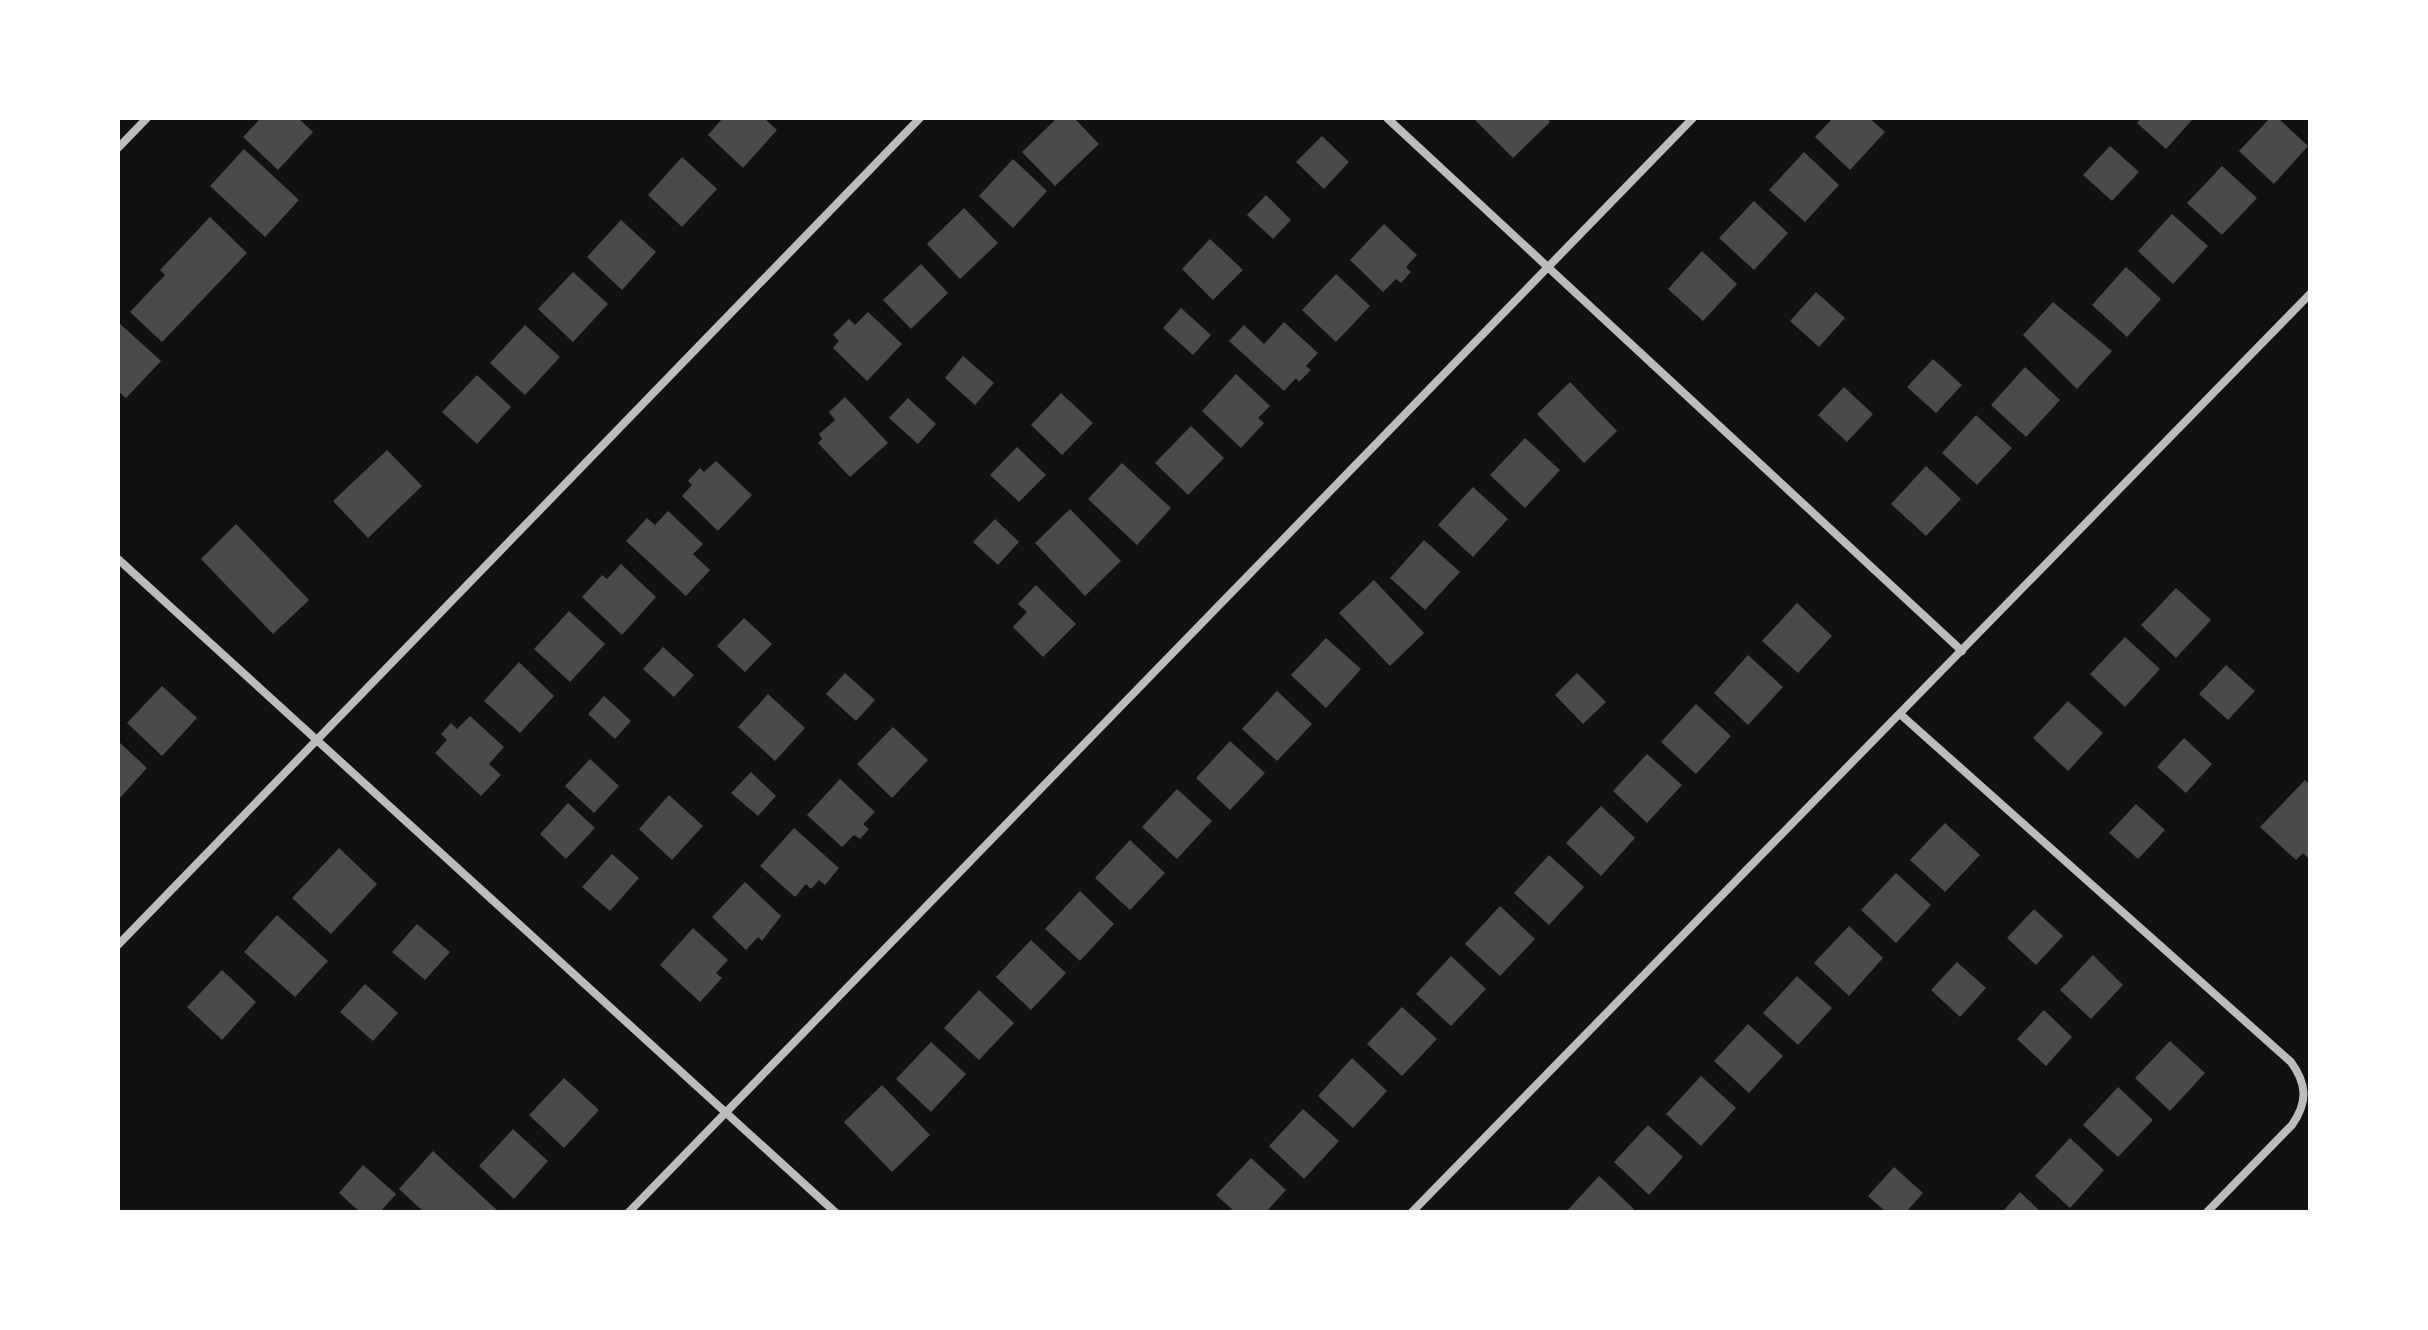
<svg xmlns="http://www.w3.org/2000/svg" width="2428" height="1330" font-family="Roboto,sans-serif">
	<rect width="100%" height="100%" fill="#111"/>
	<g fill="#4a4a4a">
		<polygon points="261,118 298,118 313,132 278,170 243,137"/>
		<polygon points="723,118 764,118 777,130 743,168 708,135"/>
		<polygon points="1057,118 1074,118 1099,144 1055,186 1022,152"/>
		<polygon points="1473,118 1547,118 1550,122 1513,158"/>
		<polygon points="1833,118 1869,118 1885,132 1850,170 1815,137"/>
		<polygon points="2141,118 2189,118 2192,120 2166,149 2137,123"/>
		<polygon points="2270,118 2278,118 2308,146 2274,184 2239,151"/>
		<polygon points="1322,136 1349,162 1324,189 1296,162"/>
		<polygon points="2110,146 2139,172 2112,201 2083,175"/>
		<polygon points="244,149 299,200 265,237 210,186"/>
		<polygon points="1804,152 1839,185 1805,222 1769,190"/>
		<polygon points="682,157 717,189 682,227 648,195"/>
		<polygon points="1013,159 1047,191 1013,228 979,196"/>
		<polygon points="2222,166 2257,198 2222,235 2187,203"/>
		<polygon points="1266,195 1291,220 1273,239 1247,215"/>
		<polygon points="1754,201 1788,233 1754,270 1719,238"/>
		<polygon points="964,208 998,243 960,279 927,244"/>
		<polygon points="2172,214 2208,246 2173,284 2138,251"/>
		<polygon points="210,217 247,253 162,342 130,312 165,275 160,270"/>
		<polygon points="621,220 656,252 622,290 587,257"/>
		<polygon points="1384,224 1417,255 1406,267 1411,272 1401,283 1396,279 1383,292 1350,260"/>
		<polygon points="1210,239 1243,270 1213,300 1182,269"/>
		<polygon points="1702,251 1737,284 1703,321 1668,289"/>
		<polygon points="921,264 948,293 911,329 883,300"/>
		<polygon points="2126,267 2161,299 2127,337 2092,305"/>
		<polygon points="573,272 608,304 573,342 538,309"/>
		<polygon points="1336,274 1370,306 1336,342 1302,310"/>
		<polygon points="1816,292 1845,318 1819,347 1790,321"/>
		<polygon points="2053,302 2112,351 2077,389 2023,335"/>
		<polygon points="1181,308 1211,335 1193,355 1163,328"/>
		<polygon points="868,312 902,344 867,381 833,348 839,341 833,335 849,319 855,325"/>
		<polygon points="118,322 161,361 126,398 118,391"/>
		<polygon points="1284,322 1318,353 1306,366 1311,370 1299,382 1296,378 1284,391 1229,341 1244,325 1264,344"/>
		<polygon points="525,325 560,357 525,395 490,363"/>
		<polygon points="963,356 994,383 975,405 945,378"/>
		<polygon points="1933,359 1962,385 1936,413 1907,387"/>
		<polygon points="2025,367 2060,400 2026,437 1991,405"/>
		<polygon points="1236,374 1270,406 1258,418 1264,423 1241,448 1202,411"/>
		<polygon points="477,375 511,407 477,444 442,412"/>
		<polygon points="1570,382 1617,431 1584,463 1537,414"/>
		<polygon points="1844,387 1873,414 1847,442 1818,415"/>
		<polygon points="1061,393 1093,423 1062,455 1031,425"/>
		<polygon points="845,397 888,443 850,477 818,443 822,439 819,434 835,420 829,412"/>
		<polygon points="908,398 936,424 918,444 889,418"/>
		<polygon points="1976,415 2012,448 1977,485 1942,453"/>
		<polygon points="1191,426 1224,458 1188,495 1155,463"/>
		<polygon points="1525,438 1560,470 1525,508 1490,475"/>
		<polygon points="1017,447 1046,475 1019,502 990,475"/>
		<polygon points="387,450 422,486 368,538 333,501"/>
		<polygon points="716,461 752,495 718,531 682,496 692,485 688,481 700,468 704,472"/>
		<polygon points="1122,463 1171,508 1137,545 1088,499"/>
		<polygon points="1926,466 1961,499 1926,536 1891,504"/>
		<polygon points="1473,487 1508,519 1473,557 1438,525"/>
		<polygon points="1070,509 1121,561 1085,596 1035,543"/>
		<polygon points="668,511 703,544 693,554 710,570 686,596 626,541 647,518 655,525"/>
		<polygon points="995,519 1019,542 998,565 973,542"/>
		<polygon points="236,524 309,600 273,634 201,559"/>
		<polygon points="1424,540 1460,572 1425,610 1390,578"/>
		<polygon points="621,564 656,597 622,635 582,597 602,575 607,579"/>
		<polygon points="1374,580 1424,633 1390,666 1339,613"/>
		<polygon points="1036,585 1076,624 1043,657 1013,627 1027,612 1018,604"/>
		<polygon points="2176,588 2211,620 2176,658 2141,625"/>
		<polygon points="1797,603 1832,636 1798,673 1762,641"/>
		<polygon points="569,611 605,644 570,682 534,649"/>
		<polygon points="744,618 772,644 745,672 717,646"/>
		<polygon points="2125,637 2160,669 2125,707 2090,674"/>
		<polygon points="1326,638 1361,669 1326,708 1291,675"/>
		<polygon points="663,647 694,675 674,697 643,669"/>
		<polygon points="1748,655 1783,687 1748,725 1714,693"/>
		<polygon points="519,662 554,696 520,733 484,701"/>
		<polygon points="2226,665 2255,691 2228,720 2199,694"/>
		<polygon points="845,673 875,700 856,721 826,694"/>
		<polygon points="1577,673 1606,702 1583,724 1555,695"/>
		<polygon points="162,686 197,718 162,756 127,723"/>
		<polygon points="1277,691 1312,724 1277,761 1242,729"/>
		<polygon points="768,694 805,728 775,761 738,727"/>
		<polygon points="604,696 631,721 615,739 588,714"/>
		<polygon points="2068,701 2103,733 2068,771 2033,738"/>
		<polygon points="1696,704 1731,736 1696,774 1661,742"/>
		<polygon points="470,716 504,747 489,764 501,775 481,796 435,753 447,740 441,734 451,723 457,729"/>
		<polygon points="893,727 928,760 892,798 857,764"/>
		<polygon points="2184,738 2212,764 2186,793 2157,767"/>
		<polygon points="118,741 147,768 118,800"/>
		<polygon points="1230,741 1265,773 1230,810 1196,778"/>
		<polygon points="1647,754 1682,785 1647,823 1613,791"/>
		<polygon points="590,759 619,786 594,813 565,786"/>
		<polygon points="751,772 776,796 758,816 731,793"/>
		<polygon points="840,779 875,812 863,824 869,829 860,839 854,835 842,847 807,815"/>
		<polygon points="2305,780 2310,785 2310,860 2303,853 2296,860 2260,827"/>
		<polygon points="1177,789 1212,821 1177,859 1142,827"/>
		<polygon points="669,795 703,826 672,860 639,829"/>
		<polygon points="568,803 595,828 566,859 540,834"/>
		<polygon points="2136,804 2165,830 2138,859 2109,833"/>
		<polygon points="1601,806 1635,838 1601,876 1566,843"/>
		<polygon points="1945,823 1980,855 1945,892 1910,860"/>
		<polygon points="794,828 839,868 825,885 819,880 811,889 806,884 795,897 760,866"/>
		<polygon points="1130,840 1165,873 1130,910 1095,878"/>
		<polygon points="339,848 377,884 331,934 292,898"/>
		<polygon points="612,854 639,878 610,911 582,887"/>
		<polygon points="1549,855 1584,887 1549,925 1514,893"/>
		<polygon points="1896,873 1931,905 1896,943 1861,910"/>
		<polygon points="745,882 781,916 762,941 758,937 746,950 712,917"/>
		<polygon points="1080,891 1114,924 1080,961 1045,929"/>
		<polygon points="1500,906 1535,939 1500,976 1465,944"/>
		<polygon points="2034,909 2063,936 2036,965 2007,938"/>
		<polygon points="277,915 328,961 295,997 244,952"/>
		<polygon points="417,924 450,952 425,980 392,952"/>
		<polygon points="1849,926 1883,958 1849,996 1814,963"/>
		<polygon points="693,928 728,960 716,973 722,978 700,1002 660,965"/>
		<polygon points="1031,940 1066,973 1031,1010 996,977"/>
		<polygon points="2093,955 2123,985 2091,1019 2060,990"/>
		<polygon points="1451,956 1486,989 1451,1026 1416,994"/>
		<polygon points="1957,962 1986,988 1960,1017 1931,990"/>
		<polygon points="222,970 256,1002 222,1040 187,1007"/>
		<polygon points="1797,976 1832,1008 1798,1045 1763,1013"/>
		<polygon points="365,984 398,1013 373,1041 340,1012"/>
		<polygon points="979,990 1014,1023 979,1060 944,1028"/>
		<polygon points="1402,1007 1437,1039 1402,1076 1367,1044"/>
		<polygon points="2044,1010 2072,1037 2046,1066 2017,1039"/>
		<polygon points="1748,1024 1783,1056 1749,1093 1714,1061"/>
		<polygon points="2170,1041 2205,1073 2170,1111 2135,1078"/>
		<polygon points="931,1042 966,1074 931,1112 896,1079"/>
		<polygon points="1352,1058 1387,1091 1353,1128 1318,1096"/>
		<polygon points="1701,1076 1736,1108 1701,1146 1666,1114"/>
		<polygon points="564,1078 599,1110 564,1148 529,1115"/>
		<polygon points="882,1085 930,1135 892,1172 844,1122"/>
		<polygon points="2118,1087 2153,1120 2118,1157 2083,1125"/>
		<polygon points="1303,1109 1339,1141 1304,1179 1269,1146"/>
		<polygon points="1648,1125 1683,1157 1649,1195 1614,1162"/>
		<polygon points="513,1129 548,1161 514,1199 479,1166"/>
		<polygon points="2070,1138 2104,1170 2070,1208 2035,1176"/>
		<polygon points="433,1151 499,1212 424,1212 399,1189"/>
		<polygon points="1251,1158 1286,1190 1266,1212 1235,1212 1216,1195"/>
		<polygon points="363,1165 396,1194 380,1212 360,1212 339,1193"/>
		<polygon points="1894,1167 1923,1193 1906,1212 1886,1212 1868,1196"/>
		<polygon points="1599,1176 1634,1209 1631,1212 1566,1212"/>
		<polygon points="2020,1192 2041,1212 2002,1212"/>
	</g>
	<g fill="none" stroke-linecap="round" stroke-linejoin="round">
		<g stroke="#bcbcbc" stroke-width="8">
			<polyline points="1387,118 1962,651"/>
			<polyline points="118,148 147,118"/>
			<polyline points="118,559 835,1212"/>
			<path d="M1900 714 2291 1062C2307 1084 2308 1102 2292 1125L2207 1212"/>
			<polyline points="118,945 920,118"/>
			<polyline points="629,1212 1693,118"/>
			<polyline points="1412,1212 2310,294"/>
		</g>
	</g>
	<rect width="2428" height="1330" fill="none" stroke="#ffffff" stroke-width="240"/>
</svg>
